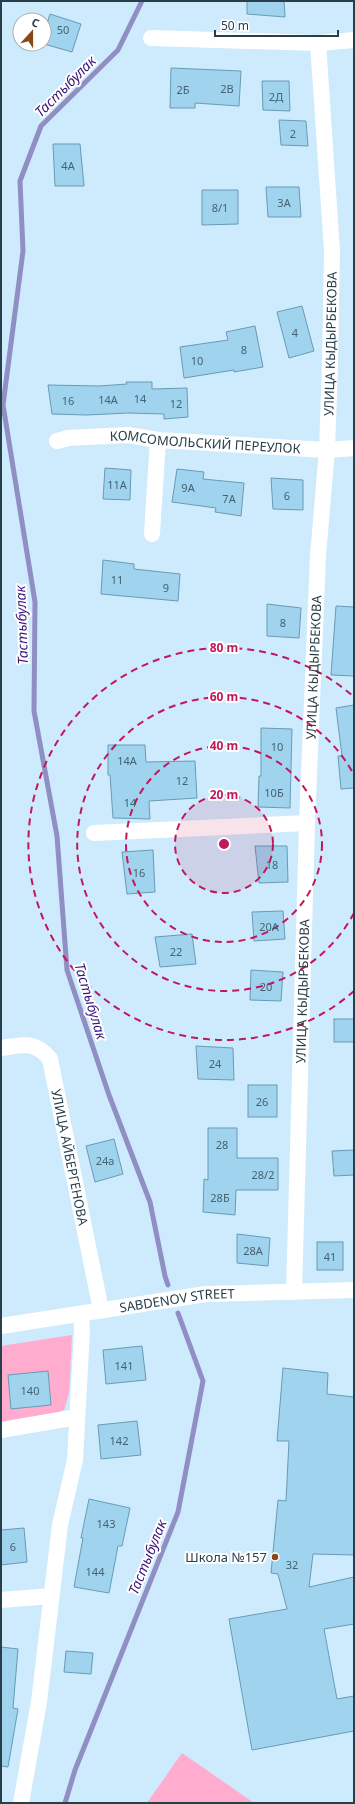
<svg xmlns="http://www.w3.org/2000/svg" width="355" height="1804" font-family="'Noto Sans',sans-serif">
	<rect width="100%" height="100%" fill="#cdebfc"/>
	<g fill="#ffaccf">
		<polygon points="72,1335 69,1393 64,1410 57,1413 1,1422 1,1346"/>
		<polygon points="182,1753 254,1803 147,1803"/>
	</g>
	<g fill="none" stroke-linecap="round" stroke-linejoin="round">
		<g stroke="#908ec4" stroke-width="5">
			<polyline points="142,1 118,50 41,126 20,181 23,251 3,405 35,602 34,711 57,836 67,970 109,1095 150,1202 165,1276 168,1285"/>
			<polyline points="65,1803 75,1770 178,1512 203,1381 178,1313"/>
		</g>
	</g>
	<g fill="#9fd3ee" stroke="#699bb5">
		<polygon points="247,1 284,1 285,17 247,14"/>
		<polygon points="50,14 81,24 72,52 44,44 44,33"/>
		<polygon points="171,68 241,71 239,106 195,103 195,108 170,108"/>
		<polygon points="262,81 289,81 290,111 263,110"/>
		<polygon points="279,120 306,121 308,146 281,145"/>
		<polygon points="53,144 80,144 84,186 55,186"/>
		<polygon points="266,187 299,187 301,217 268,217"/>
		<polygon points="202,190 238,190 238,224 202,225"/>
		<polygon points="302,306 314,351 289,358 277,312"/>
		<polygon points="255,326 263,367 234,372 234,370 184,378 180,347 228,340 226,332"/>
		<polygon points="126,382 152,382 152,389 187,388 188,417 164,419 164,414 128,413 87,415 52,414 48,385 99,386 127,384"/>
		<polygon points="105,468 131,470 130,500 103,499"/>
		<polygon points="177,469 204,472 203,479 244,483 241,516 215,512 216,508 172,502"/>
		<polygon points="271,478 303,480 303,510 273,509"/>
		<polygon points="103,560 134,564 134,569 180,574 178,601 101,594"/>
		<polygon points="267,604 301,608 299,638 267,636"/>
		<polygon points="336,606 354,607 354,676 331,675"/>
		<polygon points="354,705 354,788 341,789 338,756 342,756 336,708"/>
		<polygon points="261,728 292,729 290,808 258,807 259,776 261,776"/>
		<polygon points="108,745 145,745 146,762 195,761 197,798 149,801 150,819 113,818 110,775 108,775"/>
		<polygon points="255,846 287,846 288,882 259,883"/>
		<polygon points="153,850 155,892 127,894 122,852"/>
		<polygon points="283,911 285,939 254,941 252,912"/>
		<polygon points="192,934 196,964 160,967 155,937"/>
		<polygon points="251,970 283,972 281,1001 250,1000"/>
		<rect x="334" y="1019" width="20" height="23"/>
		<polygon points="196,1046 233,1048 234,1080 198,1079"/>
		<rect x="248" y="1085" width="29" height="32"/>
		<polygon points="208,1128 237,1128 237,1158 278,1158 278,1190 236,1190 235,1215 203,1212 204,1179 208,1180"/>
		<polygon points="114,1139 123,1174 95,1182 86,1146"/>
		<polygon points="354,1150 354,1175 334,1176 332,1151"/>
		<polygon points="237,1234 270,1238 268,1266 237,1263"/>
		<rect x="317" y="1242" width="26" height="28"/>
		<polygon points="142,1346 146,1380 106,1384 103,1350"/>
		<polygon points="283,1368 328,1373 327,1394 354,1397 354,1555 313,1554 309,1587 354,1577 354,1624 324,1629 337,1699 354,1696 354,1731 252,1750 229,1619 287,1609 278,1574 271,1573 278,1500 286,1501 289,1441 277,1441"/>
		<polygon points="48,1371 51,1405 11,1409 8,1375"/>
		<polygon points="137,1421 141,1455 101,1459 98,1425"/>
		<polygon points="89,1499 130,1508 122,1546 118,1546 109,1593 74,1587 83,1538 81,1538"/>
		<polygon points="24,1528 27,1562 1,1565 1,1530"/>
		<polygon points="1,1647 18,1649 13,1708 18,1709 8,1767 1,1766"/>
		<polygon points="66,1651 93,1653 91,1674 64,1672"/>
	</g>
	<g fill="none" stroke-linecap="round" stroke-linejoin="round">
		<g stroke="#fff" stroke-width="16">
			<polyline points="151,38 318,43 354,40"/>
			<path id="s1" d="M57 441 68 438 128 435 158 440 327 450 354 448"/>
			<polyline points="152,534 158,440"/>
			<polyline points="94,833 307,823"/>
			<path id="s2" d="M1 1048C23 1045 34 1040 50 1059L101 1310"/>
			<path id="s3" d="M294 1292 307 823 318 556 327 450 330 364 332 251 318 43"/>
			<path id="s4" d="M1 1326 206 1294 354 1290"/>
			<polyline points="1,1430 77,1417"/>
			<polyline points="1,1600 51,1596"/>
			<polyline points="21,1803 39,1702 60,1525 75,1460 82,1331 81,1314"/>
		</g>
	</g>
	<circle cx="224" cy="844" r="49" fill="#c2185b" fill-opacity=".12"/>
	<g fill="none" stroke="#c2185b" stroke-width="2" stroke-dasharray="7 5">
		<circle cx="224" cy="844" r="49"/>
		<circle cx="224" cy="844" r="98"/>
		<path d="M354 913A147 147 0 1 1 354 775"/>
		<path d="M354 991A196 196 0 1 1 354 697"/>
	</g>
	<circle fill="#894716" stroke="#fff" stroke-width="1.5" cx="275" cy="1557" r="4"/>
	<g text-anchor="middle" dominant-baseline="central" stroke-width="4" stroke-linejoin="round" paint-order="stroke">
		<g font-size="11" fill="#466372">
			<text x="63" y="29">50</text>
			<text x="227" y="88">2В</text>
			<text x="183" y="89">2Б</text>
			<text x="276" y="96">2Д</text>
			<text x="293" y="133">2</text>
			<text x="68" y="165">4А</text>
			<text x="284" y="202">3А</text>
			<text x="220" y="207">8/1</text>
			<text x="295" y="332">4</text>
			<text x="244" y="349">8</text>
			<text x="197" y="360">10</text>
			<text x="140" y="398">14</text>
			<text x="108" y="399">14А</text>
			<text x="68" y="400">16</text>
			<text x="176" y="403">12</text>
			<text x="117" y="484">11А</text>
			<text x="188" y="487">9А</text>
			<text x="287" y="495">6</text>
			<text x="229" y="498">7А</text>
			<text x="117" y="579">11</text>
			<text x="166" y="587">9</text>
			<text x="283" y="622">8</text>
			<text x="277" y="746">10</text>
			<text x="127" y="760">14А</text>
			<text x="182" y="780">12</text>
			<text x="274" y="792">10Б</text>
			<text x="130" y="802">14</text>
			<text x="272" y="864">18</text>
			<text x="139" y="872">16</text>
			<text x="269" y="926">20А</text>
			<text x="176" y="951">22</text>
			<text x="266" y="986">20</text>
			<text x="215" y="1063">24</text>
			<text x="262" y="1101">26</text>
			<text x="222" y="1144">28</text>
			<text x="105" y="1160">24а</text>
			<text x="263" y="1174">28/2</text>
			<text x="220" y="1197">28Б</text>
			<text x="253" y="1250">28А</text>
			<text x="330" y="1256">41</text>
			<text x="124" y="1365">141</text>
			<text x="30" y="1390">140</text>
			<text x="119" y="1440">142</text>
			<text x="106" y="1523">143</text>
			<text x="13" y="1546">6</text>
			<text x="292" y="1564">32</text>
			<text x="95" y="1571">144</text>
		</g>
		<g font-size="13" fill="#283e49" stroke="#fff">
			<text stroke="none"><textPath href="#s3" startOffset="949">УЛИЦА КЫДЫРБЕКОВА</textPath></text>
			<text stroke="none"><textPath href="#s1" startOffset="149">КОМСОМОЛЬСКИЙ ПЕРЕУЛОК</textPath></text>
			<text stroke="none"><textPath href="#s3" startOffset="625">УЛИЦА КЫДЫРБЕКОВА</textPath></text>
			<text stroke="none"><textPath href="#s3" startOffset="301">УЛИЦА КЫДЫРБЕКОВА</textPath></text>
			<text stroke="none"><textPath href="#s2" startOffset="154">УЛИЦА АЙБЕРГЕНОВА</textPath></text>
			<text stroke="none"><textPath href="#s4" startOffset="178">SABDENOV STREET</textPath></text>
		</g>
		<g font-size="13" fill="#283e49" stroke="#fff" text-anchor="end">
			<text x="267" y="1557">Школа №157</text>
		</g>
		<g font-size="14" font-style="italic" fill="#3a147a" stroke="#fff">
			<text transform="translate(65 86) rotate(-45)">Тастыбулак</text>
			<text transform="translate(21 625) rotate(-92)">Тастыбулак</text>
			<text transform="translate(91 1001) rotate(73)">Тастыбулак</text>
			<text transform="translate(147 1557) rotate(-68)">Тастыбулак</text>
		</g>
	</g>
	<circle cx="224" cy="844" r="6" fill="#c2185b" stroke="#fff" stroke-width="2"/>
	<g font-size="12" text-anchor="middle" font-weight="bold" fill="#c2185b" stroke="#fff" stroke-width="4" stroke-linejoin="round" paint-order="stroke">
		<text x="224" y="652">80 m</text>
		<text x="224" y="701">60 m</text>
		<text x="224" y="750">40 m</text>
		<text x="224" y="799">20 m</text>
	</g>
	<rect width="355" height="1804" fill="none" stroke="#283e49" stroke-width="4"/>
	<g transform="translate(32 32) rotate(21)"><circle r="19" fill="#ffffff" stroke="#a9b2b6"/>
	<path d="M0-3L7 15L0 10L-7 15Z" fill="#894716"/>
	<text y="-6" font-size="11" font-weight="bold" text-anchor="middle" fill="#283e49">С</text>
	</g>
	<path d="M215 30v6h123v-6" fill="none" stroke="#283e49" stroke-width="2"/>
	<text x="221" y="30" font-size="12" fill="#283e49" stroke="#ffffff" stroke-width="3" paint-order="stroke">50 m</text>
</svg>
